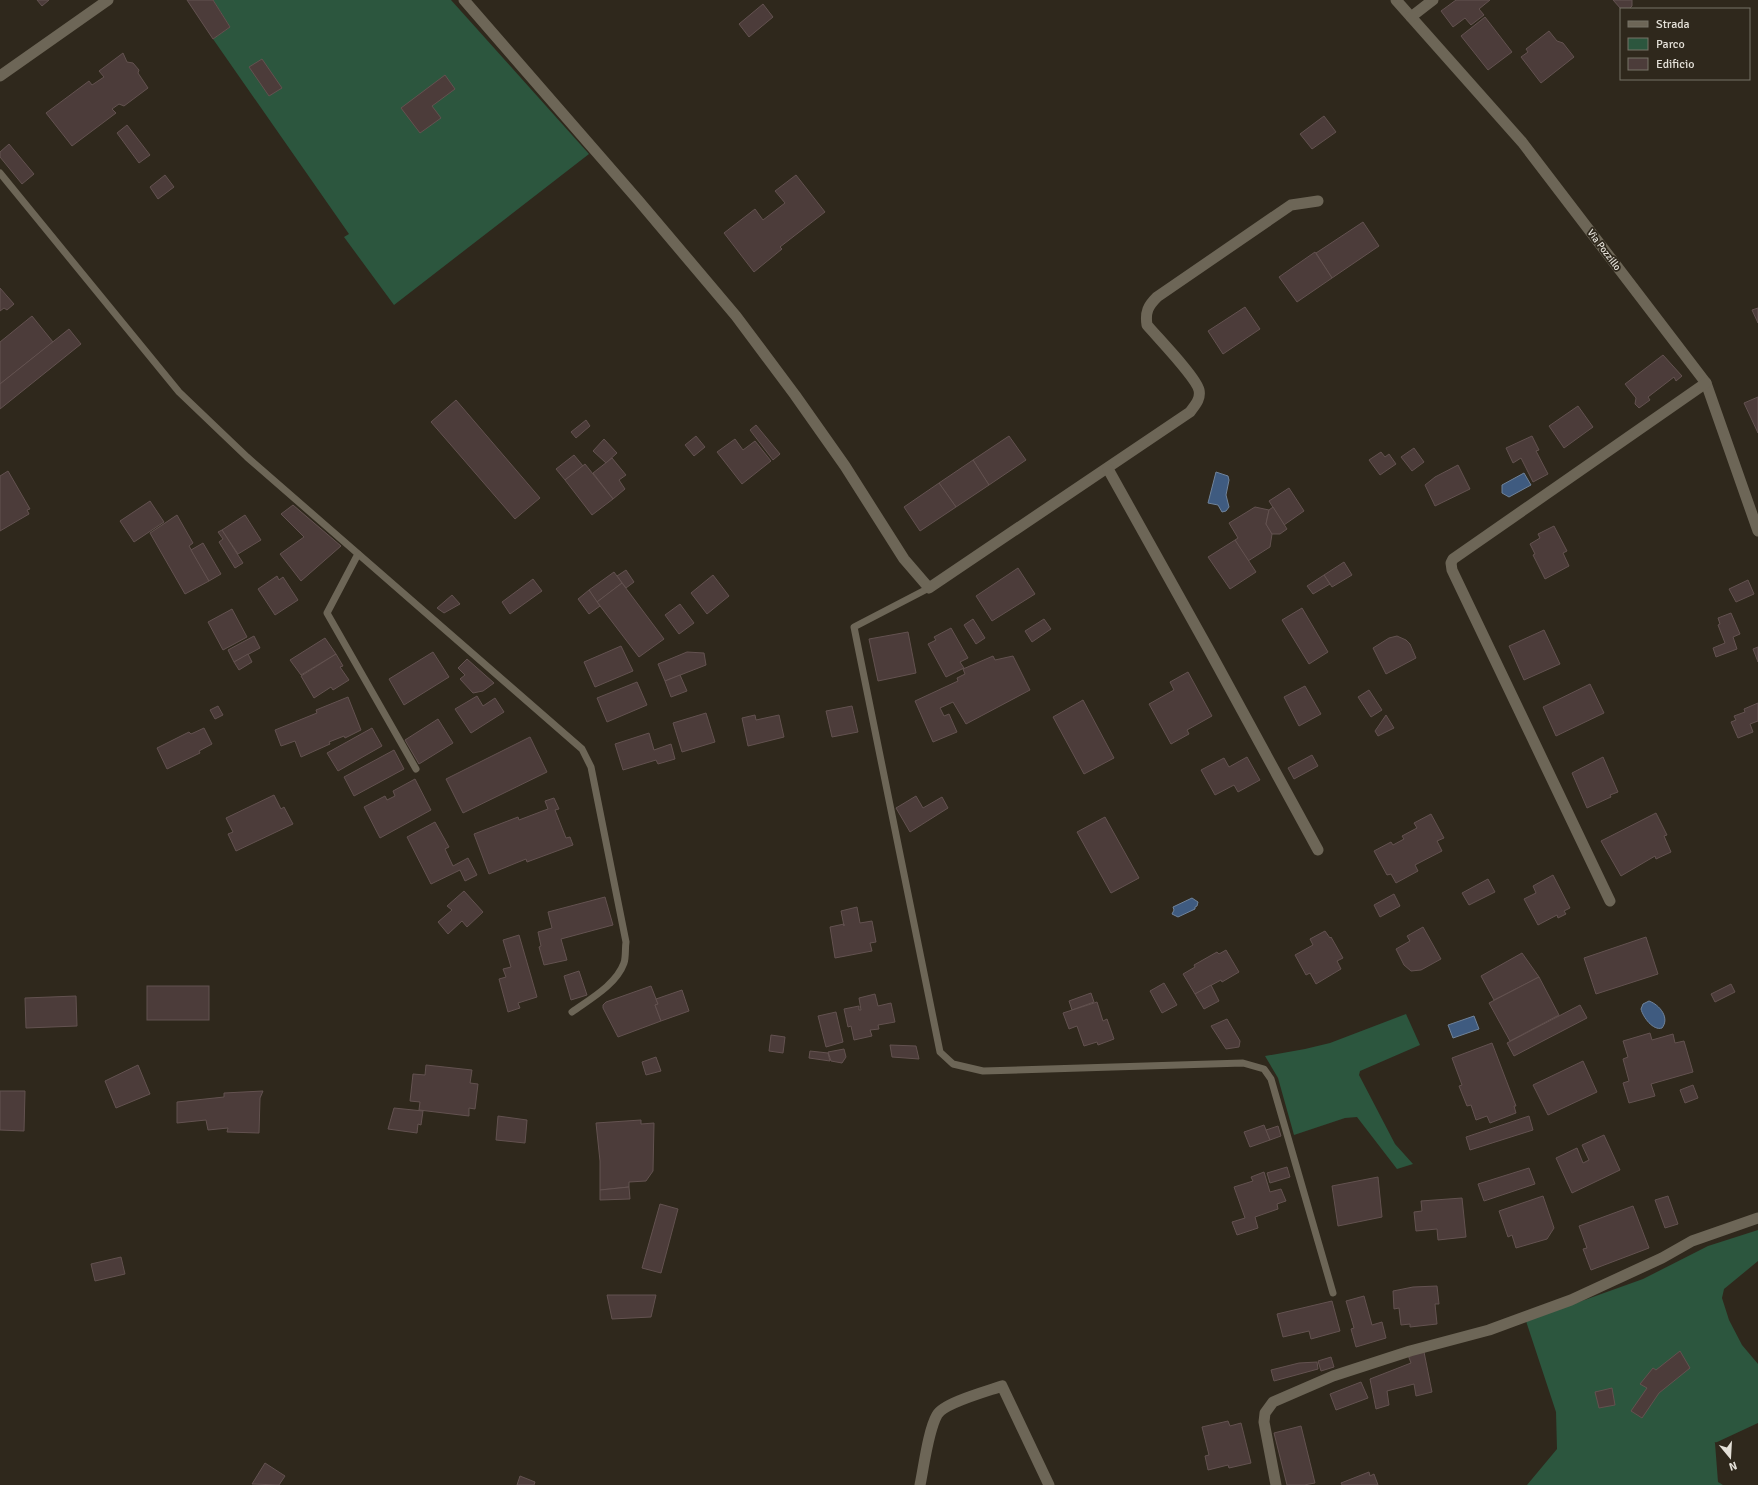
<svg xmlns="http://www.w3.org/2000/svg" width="1758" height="1485" font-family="Signika,sans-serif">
	<rect width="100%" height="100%" fill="#2f281c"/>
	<g fill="#2c563e">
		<polygon points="213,0 451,0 589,154 394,305 344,237 349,234 213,39 230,27"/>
		<polygon points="1406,1014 1420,1045 1360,1071 1359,1075 1395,1144 1413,1164 1397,1169 1357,1117 1345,1118 1294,1135 1278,1078 1265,1056 1305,1049 1330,1043"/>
		<polygon points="1758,1230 1758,1261 1724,1289 1722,1298 1729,1320 1742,1345 1758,1364 1758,1423 1715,1443 1718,1482 1723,1485 1527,1485 1557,1449 1556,1412 1526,1321 1643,1279 1708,1246"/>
	</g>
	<g fill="#3f5b80" stroke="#70839a">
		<polygon points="1216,472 1228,476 1229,480 1226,495 1229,507 1226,511 1222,512 1218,505 1208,503"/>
		<polygon points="1524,473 1531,485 1509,497 1502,493 1502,485"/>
		<polygon points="1192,898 1198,902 1197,906 1195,907 1195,909 1178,917 1172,914 1174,910 1173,907"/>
		<path d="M1649 1001C1660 1005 1670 1018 1662 1028 1653 1031 1643 1017 1641 1009L1643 1004Z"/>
		<polygon points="1474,1016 1479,1029 1453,1038 1448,1025"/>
	</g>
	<g fill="#4c3c3a" stroke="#635250">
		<polygon points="37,0 49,0 42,6"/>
		<polygon points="187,0 213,0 230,27 213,39"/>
		<polygon points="1456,0 1490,0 1479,9 1484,15 1471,25 1465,18 1453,27 1441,11"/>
		<polygon points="1613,0 1632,0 1632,6 1629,9 1621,9"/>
		<polygon points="763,4 773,17 749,37 739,24"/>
		<polygon points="1485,17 1512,52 1488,70 1461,36"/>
		<polygon points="1549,31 1557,41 1563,43 1574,57 1541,83 1521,57 1528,52 1526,49"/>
		<polygon points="123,53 127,62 133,63 139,70 138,73 148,88 124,106 119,104 112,109 116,113 72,146 46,113 89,81 92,85 104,77 99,71"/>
		<polygon points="262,59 282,88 269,96 249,67"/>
		<polygon points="445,75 455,89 432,106 441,118 420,133 401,108"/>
		<polygon points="1324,116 1336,132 1312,149 1300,134"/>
		<polygon points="127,125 150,155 139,163 117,133"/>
		<polygon points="9,144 34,174 22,184 0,157 0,152"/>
		<polygon points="165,175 174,187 158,199 150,187"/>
		<polygon points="796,175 825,212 780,247 782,249 754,272 724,233 755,209 763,220 785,203 775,191"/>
		<polygon points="1363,222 1379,246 1332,278 1316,253"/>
		<polygon points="1315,252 1332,278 1297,302 1279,277"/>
		<polygon points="0,288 14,304 7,310 4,308 0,311"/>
		<polygon points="1245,307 1260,329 1223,354 1208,331"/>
		<polygon points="1758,308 1758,323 1752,310"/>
		<polygon points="32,316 53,342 0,384 0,342"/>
		<polygon points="69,329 81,344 0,409 0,384"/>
		<polygon points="1663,355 1682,376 1676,381 1674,377 1648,397 1650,400 1639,408 1635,404 1636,398 1625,384"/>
		<polygon points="1758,397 1758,433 1744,403"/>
		<polygon points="456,400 540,498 515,519 431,422"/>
		<polygon points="1578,406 1593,427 1564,448 1549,426"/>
		<polygon points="586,420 590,426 576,438 571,432"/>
		<polygon points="756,425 780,454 773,460 750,430"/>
		<polygon points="696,436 705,447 694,456 685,445"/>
		<polygon points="1009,436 1026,460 989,485 973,460"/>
		<polygon points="1532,436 1539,450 1536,451 1548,474 1533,482 1521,458 1513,463 1506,448"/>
		<polygon points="604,439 617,453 606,463 593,451"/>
		<polygon points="735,439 743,450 755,441 771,461 742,484 717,452"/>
		<polygon points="1414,448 1424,462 1412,471 1401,457"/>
		<polygon points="1381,452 1385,457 1389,454 1396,464 1380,475 1369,460"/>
		<polygon points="574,455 583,466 565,480 556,469"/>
		<polygon points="612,458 626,475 619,480 625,489 613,499 593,473"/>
		<polygon points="973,460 989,485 956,507 939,483"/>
		<polygon points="585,464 613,499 592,515 565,480"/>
		<polygon points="1458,465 1470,489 1435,506 1425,485 1435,477"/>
		<polygon points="8,471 30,509 27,510 29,514 0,531 0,476"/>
		<polygon points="939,483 956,507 920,531 904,507"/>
		<polygon points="1289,488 1304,511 1284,525 1269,501"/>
		<polygon points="150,501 164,522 134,542 120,521"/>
		<polygon points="293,505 341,546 301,581 280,554 304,537 281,514"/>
		<polygon points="1255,507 1269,510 1266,524 1272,534 1270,547 1248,561 1235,540 1238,538 1229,523"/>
		<polygon points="1273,507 1287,529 1280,534 1272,534 1266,524 1269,510"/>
		<polygon points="177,515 193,543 189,546 209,581 185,594 150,533"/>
		<polygon points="245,515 261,540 238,554 222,530"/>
		<polygon points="1554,526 1567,551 1563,553 1569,566 1545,579 1533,555 1535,554 1530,544 1540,538 1538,534"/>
		<polygon points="222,530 243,563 235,568 219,542 223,539 218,532"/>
		<polygon points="1235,540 1256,572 1230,589 1208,557"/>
		<polygon points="203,543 221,574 209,581 191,550"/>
		<polygon points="1344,562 1352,575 1332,587 1324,575"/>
		<polygon points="1018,568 1035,594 992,621 976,596"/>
		<polygon points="626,570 634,582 626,588 617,576"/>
		<polygon points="614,572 622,583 597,602 589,590"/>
		<polygon points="713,575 729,596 707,614 691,593"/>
		<polygon points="1324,575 1330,584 1313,594 1307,586"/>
		<polygon points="277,576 279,580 283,577 298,600 275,615 258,589"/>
		<polygon points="533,579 542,591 510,614 502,602"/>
		<polygon points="1748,580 1754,594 1736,602 1729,589"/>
		<polygon points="622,583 664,639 639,657 597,602"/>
		<polygon points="589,590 600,606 589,614 578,599"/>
		<polygon points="452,595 460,604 444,613 437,608"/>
		<polygon points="680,604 694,623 679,634 665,615"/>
		<polygon points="1302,608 1328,652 1309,664 1282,620"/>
		<polygon points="232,609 247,637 223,650 208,622"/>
		<polygon points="1731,613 1740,634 1733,637 1737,649 1716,657 1713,648 1725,643 1718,625 1720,624 1718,618"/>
		<polygon points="973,619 985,638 976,644 964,625"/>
		<polygon points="1044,619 1051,629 1032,642 1025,631"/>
		<polygon points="951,628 968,658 960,662 964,668 946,677 928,644 936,640 934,637"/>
		<polygon points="1544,630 1560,664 1524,680 1509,646"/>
		<polygon points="908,632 916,673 878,681 869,639"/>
		<polygon points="254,636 260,648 234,662 228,650"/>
		<polygon points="1397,636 1406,640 1410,644 1416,658 1386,674 1373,648 1389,638"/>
		<polygon points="325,638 336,654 301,675 290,660"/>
		<polygon points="621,646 633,671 595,687 584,662"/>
		<polygon points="1758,647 1758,662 1753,649"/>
		<polygon points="433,652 449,677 404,705 389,679"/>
		<polygon points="687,652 704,653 706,665 665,681 658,664"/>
		<polygon points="248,654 252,662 239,670 234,662"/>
		<polygon points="336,654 343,666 340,667 349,680 333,690 331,687 314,698 301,676"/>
		<polygon points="993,656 995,660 1013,656 1030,690 966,724 953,702 940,708 944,716 949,714 957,732 933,742 915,701 958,681 957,678 965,674 963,669"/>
		<polygon points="467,659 494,683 483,691 473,693 460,679 465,675 458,668"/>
		<polygon points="1188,672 1212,716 1187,730 1189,734 1171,744 1149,704 1174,690 1170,682"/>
		<polygon points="680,675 687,691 671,697 665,681"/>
		<polygon points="637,682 647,705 607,722 597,698"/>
		<polygon points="1590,684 1604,713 1556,736 1543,707"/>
		<polygon points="1305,686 1321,714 1299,726 1284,697"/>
		<polygon points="1369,690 1382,710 1371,717 1358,697"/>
		<polygon points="477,696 483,706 495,698 504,712 471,733 455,709"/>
		<polygon points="348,697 361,730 345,738 344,736 329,742 330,744 301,757 295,741 281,746 275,730 317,713 316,710"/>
		<polygon points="1083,700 1114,758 1084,774 1053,717"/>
		<polygon points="1758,703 1758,721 1750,724 1753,732 1738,738 1731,722 1736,720 1734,716 1745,712 1744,709"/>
		<polygon points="218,706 223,715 215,719 210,710"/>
		<polygon points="852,706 858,732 832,737 826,711"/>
		<polygon points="706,713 715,742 682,752 673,723"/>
		<polygon points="755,715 756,720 779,715 784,737 748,746 742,718"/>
		<polygon points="1386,715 1394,728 1378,736 1375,731"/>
		<polygon points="438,719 453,743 419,764 405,740"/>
		<polygon points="204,728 212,744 199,751 200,753 167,769 157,748 189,732 191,734"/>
		<polygon points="372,728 382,746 338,771 327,753"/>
		<polygon points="649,733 654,750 671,744 675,759 658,764 656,760 623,770 615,744"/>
		<polygon points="530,737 547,772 463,813 446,779"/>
		<polygon points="394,750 404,769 354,796 344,777"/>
		<polygon points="1312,755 1318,766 1294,779 1288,768"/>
		<polygon points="1247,757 1260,780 1238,792 1234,785 1215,795 1201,770 1224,758 1229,767"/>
		<polygon points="1603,757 1618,792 1610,795 1611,797 1587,808 1572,773"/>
		<polygon points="415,779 431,810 380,838 364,807 385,796 387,800 395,796 393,791"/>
		<polygon points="274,795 281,809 284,807 293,824 236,851 228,834 233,832 226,818"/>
		<polygon points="916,796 923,808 942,797 948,808 910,832 896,808"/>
		<polygon points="554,798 559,809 555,810 566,838 570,837 573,845 527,862 526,859 489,874 474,834 518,817 519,820 548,809 545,801"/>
		<polygon points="1656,813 1667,835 1664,836 1671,852 1656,859 1655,856 1621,876 1601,841"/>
		<polygon points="1431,814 1444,838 1437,841 1442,851 1415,865 1418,871 1396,883 1391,874 1387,875 1374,851 1391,842 1393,845 1404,839 1402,836 1417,828 1414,823"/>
		<polygon points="1105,817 1139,878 1111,893 1077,832"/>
		<polygon points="435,822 449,847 445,849 453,866 468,858 477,875 465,881 460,870 431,884 407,837"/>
		<polygon points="1553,875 1570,908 1564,911 1566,914 1558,918 1557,915 1538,925 1524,899 1536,893 1533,886"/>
		<polygon points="1488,879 1495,892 1469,905 1462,893"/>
		<polygon points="464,891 483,912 467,927 462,921 448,934 438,922 452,910 447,906"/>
		<polygon points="1394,894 1400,906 1380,917 1374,905"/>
		<polygon points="605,897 613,925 561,939 567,960 544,965 539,947 541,946 538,932 552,928 548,912"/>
		<polygon points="857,907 860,923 872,921 876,942 870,943 872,951 835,958 830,927 844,924 844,926 841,911"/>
		<polygon points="1423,927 1441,959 1421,970 1411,971 1404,965 1396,949 1410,941 1407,936"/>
		<polygon points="1325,931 1330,938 1331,937 1343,958 1337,961 1341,969 1316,984 1310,973 1306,975 1295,955 1313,945 1310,939"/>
		<polygon points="519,935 537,997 518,1003 520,1008 508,1012 499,979 506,977 503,969 511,967 503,940"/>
		<polygon points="1646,937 1658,974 1596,994 1584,958"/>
		<polygon points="1226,950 1239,972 1222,982 1221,980 1195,994 1183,974 1195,967 1194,965 1217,952 1219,954"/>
		<polygon points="1522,953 1539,977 1494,1000 1481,976"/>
		<polygon points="579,971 587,995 571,1000 564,976"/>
		<polygon points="1539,977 1559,1015 1510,1041 1489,1003"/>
		<polygon points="1164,983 1177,1005 1162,1013 1150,991"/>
		<polygon points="1731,984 1735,992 1715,1002 1711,994"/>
		<polygon points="1211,985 1219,1001 1204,1009 1195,994"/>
		<rect x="147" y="986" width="62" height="34"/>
		<polygon points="651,986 658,1004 655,1005 661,1021 618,1037 603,1008 603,1005 606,1002"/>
		<polygon points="682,990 689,1011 661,1021 655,1005 658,1004 656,999"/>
		<polygon points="1091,993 1094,1002 1072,1010 1069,1001"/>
		<polygon points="875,994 878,1006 891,1003 895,1022 878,1025 879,1029 870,1030 872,1036 854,1040 851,1026 848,1027 844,1009 859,1006 859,1010 861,1010 859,998"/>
		<polygon points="76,996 77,1026 26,1028 25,998"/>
		<polygon points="1097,1002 1103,1021 1107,1019 1114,1039 1098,1045 1097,1042 1084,1046 1077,1026 1069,1029 1063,1013"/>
		<polygon points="1580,1005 1587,1018 1514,1056 1507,1043"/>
		<polygon points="836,1012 843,1042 826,1047 818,1016"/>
		<polygon points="1227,1019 1240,1041 1239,1047 1226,1049 1211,1026"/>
		<polygon points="1650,1033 1652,1040 1673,1034 1675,1043 1684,1041 1693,1072 1651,1084 1655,1096 1629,1103 1623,1083 1629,1081 1623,1059 1628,1057 1623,1041"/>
		<polygon points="771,1035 785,1037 783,1053 769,1051"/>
		<polygon points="1492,1043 1516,1106 1514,1106 1516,1113 1490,1123 1487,1116 1476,1120 1471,1105 1467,1106 1459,1086 1462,1085 1452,1058"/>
		<polygon points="890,1045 916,1046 919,1059 892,1057"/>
		<polygon points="844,1049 846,1057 842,1063 831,1061 828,1052"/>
		<polygon points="810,1051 828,1053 830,1061 809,1058"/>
		<polygon points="656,1057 661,1071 646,1075 642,1062"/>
		<polygon points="1583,1061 1597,1092 1548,1115 1533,1085"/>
		<polygon points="138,1065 150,1094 116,1108 105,1081"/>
		<polygon points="426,1065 472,1070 470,1083 478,1084 475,1109 469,1108 469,1116 419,1110 420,1102 410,1101 413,1074 425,1075"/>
		<polygon points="1693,1085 1698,1098 1685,1103 1680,1090"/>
		<polygon points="0,1091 25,1091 24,1131 0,1130"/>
		<polygon points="263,1091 260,1098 259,1133 227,1132 228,1128 208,1130 206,1120 177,1123 177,1102 224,1097 224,1093"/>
		<polygon points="394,1108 423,1111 421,1125 418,1124 417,1133 388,1129"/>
		<polygon points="498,1116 527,1120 525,1143 496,1140"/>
		<polygon points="1529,1116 1533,1130 1470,1150 1466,1137"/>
		<polygon points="641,1120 641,1124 654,1123 653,1171 646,1181 629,1182 629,1187 600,1190 600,1161 596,1123"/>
		<polygon points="1264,1125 1270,1140 1250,1147 1244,1132"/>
		<polygon points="1278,1126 1281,1136 1270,1140 1266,1130"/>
		<polygon points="1604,1135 1620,1170 1572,1193 1556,1158 1577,1148 1583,1163 1589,1160 1582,1145"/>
		<polygon points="1287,1167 1290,1177 1270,1183 1267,1173"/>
		<polygon points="1529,1168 1535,1184 1484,1201 1478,1184"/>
		<polygon points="1264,1172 1270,1192 1281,1189 1286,1201 1277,1204 1278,1209 1255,1217 1258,1228 1237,1235 1232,1222 1245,1218 1234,1187 1253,1181 1251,1177"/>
		<polygon points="1378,1177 1382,1217 1338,1226 1332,1186"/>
		<polygon points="629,1187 630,1199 600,1200 600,1190"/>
		<polygon points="1543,1196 1554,1228 1547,1239 1516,1248 1512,1235 1508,1237 1499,1211"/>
		<polygon points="1668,1196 1678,1224 1665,1228 1655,1200"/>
		<polygon points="1462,1198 1466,1237 1438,1240 1437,1229 1416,1231 1414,1212 1422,1211 1421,1201"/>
		<polygon points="660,1204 678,1209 661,1273 642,1268"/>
		<polygon points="1633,1206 1649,1248 1591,1270 1583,1249 1587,1248 1579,1226"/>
		<polygon points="121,1257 125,1274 95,1281 91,1264"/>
		<polygon points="1437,1286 1439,1304 1435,1304 1437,1324 1410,1327 1410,1324 1401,1325 1399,1308 1394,1309 1393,1291 1413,1287"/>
		<polygon points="607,1295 656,1295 651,1317 612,1319"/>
		<polygon points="1364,1296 1372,1325 1382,1322 1386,1338 1356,1347 1351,1329 1354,1328 1346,1301"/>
		<polygon points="1332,1301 1340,1331 1311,1339 1309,1331 1283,1337 1277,1314"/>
		<polygon points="1680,1351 1690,1368 1659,1393 1642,1418 1631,1411 1647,1388 1640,1384 1653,1368 1656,1370"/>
		<polygon points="1424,1352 1432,1392 1416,1396 1414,1384 1387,1391 1389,1405 1376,1409 1370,1379 1411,1363 1408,1355"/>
		<polygon points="1331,1357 1334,1367 1321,1371 1318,1361"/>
		<polygon points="1317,1362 1318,1369 1274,1381 1271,1370 1299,1363"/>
		<polygon points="1361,1382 1368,1398 1336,1410 1330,1394"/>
		<polygon points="1612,1388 1615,1405 1599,1408 1595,1392"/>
		<polygon points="1228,1421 1230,1426 1241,1423 1251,1463 1229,1468 1228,1465 1208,1470 1205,1456 1209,1455 1202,1427"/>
		<polygon points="1301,1426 1315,1483 1304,1485 1287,1485 1274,1433"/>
		<polygon points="265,1463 285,1476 279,1485 252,1484"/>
		<polygon points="1369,1472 1370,1476 1374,1474 1378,1485 1342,1485 1341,1483"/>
		<polygon points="520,1476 535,1482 534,1485 517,1485"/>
	</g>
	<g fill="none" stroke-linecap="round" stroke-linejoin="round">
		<g stroke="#6d6657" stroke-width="7">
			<path d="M0 173 179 392 247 457 582 749 591 767 626 942C625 948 626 957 624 963 616 985 590 999 572 1012"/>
			<polyline points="358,554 327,613 416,769"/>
			<polyline points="929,588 854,627 940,1052 953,1064 983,1071 1243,1063 1264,1069 1271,1079 1333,1293"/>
		</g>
		<g stroke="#6d6657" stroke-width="11">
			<path d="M464 0 638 200 736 316 795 395 845 466 904 559 929 588 1190 412C1195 405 1201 399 1199 390 1196 377 1158 338 1147 325 1145 312 1148 306 1157 297L1291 205 1318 201"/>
			<polyline points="1396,0 1522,142 1706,383 1758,531"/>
			<polyline points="1411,17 1433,0"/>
			<polyline points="0,76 108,0"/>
			<polyline points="1108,469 1209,650 1318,850"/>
			<polyline points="1610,901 1452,570 1451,563 1453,559 1706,383"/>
			<path d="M920 1485C924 1466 928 1431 937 1415 943 1403 988 1391 1002 1386L1049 1485"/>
			<polyline points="1276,1485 1264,1422 1265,1413 1273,1402 1333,1376 1410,1351 1489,1330 1571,1300 1662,1258 1692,1241 1758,1218"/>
		</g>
	</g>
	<g text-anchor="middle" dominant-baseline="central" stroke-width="3.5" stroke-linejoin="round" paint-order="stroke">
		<g font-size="10" fill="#e4e0d8" stroke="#2f281c">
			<text transform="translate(1604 250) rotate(53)">Via Pozzillo</text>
		</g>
	</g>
	<rect x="1620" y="8" width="130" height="72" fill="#2f281c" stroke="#777267"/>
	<rect x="1628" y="21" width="20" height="6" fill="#6d6657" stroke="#777267"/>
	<text x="1656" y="28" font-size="12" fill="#e4e0d8">Strada</text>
	<rect x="1628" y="38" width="20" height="12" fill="#2c563e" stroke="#777267"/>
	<text x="1656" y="48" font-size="12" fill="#e4e0d8">Parco</text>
	<rect x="1628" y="58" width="20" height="12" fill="#4c3c3a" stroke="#777267"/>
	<text x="1656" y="68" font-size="12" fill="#e4e0d8">Edificio</text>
	<g transform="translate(1730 1457) rotate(162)" stroke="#2f281c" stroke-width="3" paint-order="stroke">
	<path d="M0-3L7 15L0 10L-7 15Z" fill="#e4e0d8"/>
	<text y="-6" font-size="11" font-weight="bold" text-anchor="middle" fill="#e4e0d8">N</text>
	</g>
</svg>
